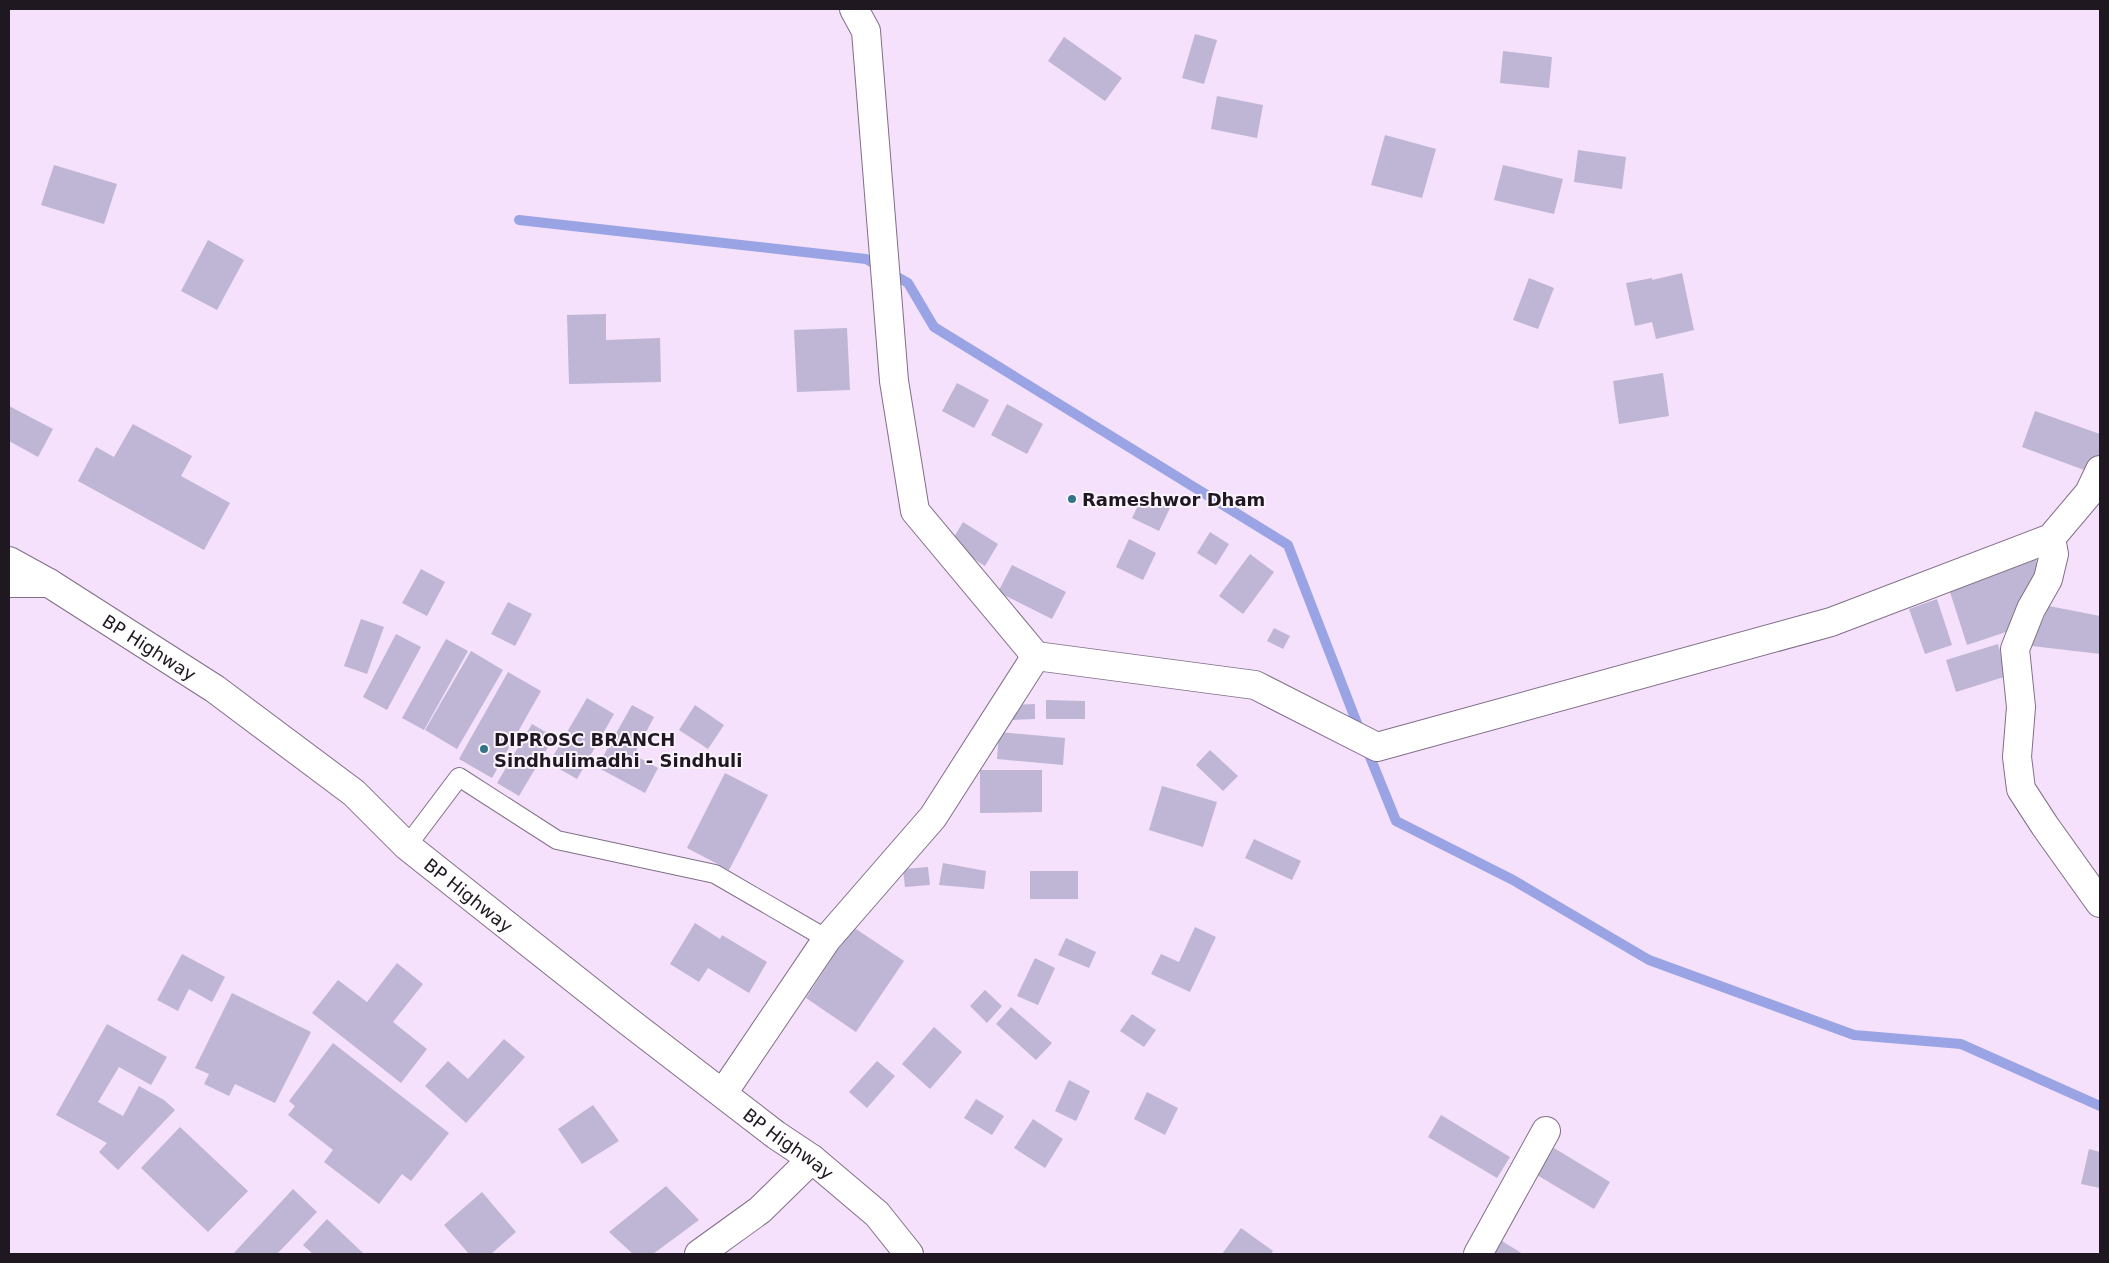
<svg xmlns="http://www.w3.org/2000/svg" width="2109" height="1263" font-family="'DejaVu Sans',sans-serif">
	<rect width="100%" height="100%" fill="#f5e1fc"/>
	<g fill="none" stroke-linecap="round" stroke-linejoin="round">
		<g stroke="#9aa4e5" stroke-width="10">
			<polyline points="519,220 866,259 908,283 934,327 1288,545 1360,731"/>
			<polyline points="1366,747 1396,821 1513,880 1649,960 1854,1035 1961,1044 2100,1106"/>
		</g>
	</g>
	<g fill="#beb6d4">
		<polygon points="1195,34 1217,40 1204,84 1182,78"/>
		<polygon points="1064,37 1122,78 1105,101 1048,61"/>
		<polygon points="1503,51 1552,57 1549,88 1500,83"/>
		<polygon points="1217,96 1263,105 1257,138 1211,129"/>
		<polygon points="1385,135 1436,149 1422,198 1371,185"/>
		<polygon points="1578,150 1626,157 1622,189 1574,182"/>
		<polygon points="54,165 117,184 104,224 41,205"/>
		<polygon points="1503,165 1563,179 1554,214 1494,200"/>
		<polygon points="208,240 244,260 217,310 181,291"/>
		<polygon points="1682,273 1694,330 1656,339 1652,322 1635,326 1626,283 1652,278 1652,280"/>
		<polygon points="1529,278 1554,288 1538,329 1513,320"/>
		<polygon points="606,314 606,340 660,338 661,382 569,384 567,315"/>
		<polygon points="847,328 850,390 797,392 794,330"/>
		<polygon points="1663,373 1669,416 1619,424 1613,381"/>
		<polygon points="957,383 989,400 974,428 942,411"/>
		<polygon points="1007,404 1043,424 1027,454 991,435"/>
		<polygon points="9,406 53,429 38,457 9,441"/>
		<polygon points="2035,411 2100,434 2100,460 2095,474 2022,447"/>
		<polygon points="133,424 192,456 181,476 230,503 204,550 78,481 96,447 114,457"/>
		<polygon points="1143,495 1170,508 1159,531 1132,518"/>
		<polygon points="963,522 998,544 985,566 950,544"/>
		<polygon points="1210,532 1229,544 1216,565 1197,553"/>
		<polygon points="1129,539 1156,553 1143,580 1116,567"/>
		<polygon points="1250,554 1274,572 1243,614 1219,596"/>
		<polygon points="2036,557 2038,574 2012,630 1967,645 1949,589"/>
		<polygon points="1012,565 1066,592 1052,619 998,592"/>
		<polygon points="421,569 445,582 427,616 402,603"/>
		<polygon points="1937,599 1952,645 1925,654 1909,609"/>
		<polygon points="508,602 532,614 515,646 491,634"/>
		<polygon points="2049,606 2100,616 2100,654 2031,646"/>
		<polygon points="361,619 384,627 367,674 344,666"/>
		<polygon points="1274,628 1290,636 1283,649 1267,641"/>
		<polygon points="396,634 421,647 387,710 363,697"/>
		<polygon points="446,639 468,651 424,730 402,718"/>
		<polygon points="1998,644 2007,676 1956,692 1946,660"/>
		<polygon points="471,651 503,670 457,749 425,730"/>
		<polygon points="508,672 541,691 492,778 459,759"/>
		<polygon points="587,698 614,714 577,779 549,763"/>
		<polygon points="1046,700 1085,701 1085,719 1046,719"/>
		<polygon points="1035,704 1035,719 1011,720 1011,705"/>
		<polygon points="632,705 654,717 634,755 658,768 645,793 597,767"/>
		<polygon points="695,705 724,725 708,749 679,730"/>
		<polygon points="532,724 554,737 519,796 497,783"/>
		<polygon points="999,732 1065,738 1063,765 997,759"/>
		<polygon points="1210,750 1238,776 1223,791 1196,765"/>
		<polygon points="980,770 1042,770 1042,812 980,813"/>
		<polygon points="725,773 768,795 729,870 687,848"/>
		<polygon points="1162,786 1217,802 1203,847 1149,830"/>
		<polygon points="1254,839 1301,861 1292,880 1245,858"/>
		<polygon points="943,863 986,871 984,889 939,885"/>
		<polygon points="928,867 930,885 905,887 903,869"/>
		<rect x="1030" y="871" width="48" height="28"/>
		<polygon points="695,923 720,939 722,935 767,962 749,993 708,968 699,982 670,964"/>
		<polygon points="853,927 904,961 856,1032 806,998"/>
		<polygon points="1195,927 1216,937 1190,992 1151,974 1161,954 1179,962"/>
		<polygon points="1066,938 1096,952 1089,968 1058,955"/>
		<polygon points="182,954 225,977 212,1002 189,989 178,1011 157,1000"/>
		<polygon points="1035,958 1055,968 1038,1005 1017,996"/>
		<polygon points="397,963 423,984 393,1022 427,1049 401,1083 312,1013 338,980 367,1002"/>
		<polygon points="985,990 1002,1006 987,1023 970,1006"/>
		<polygon points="232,993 311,1032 275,1103 235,1084 229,1096 204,1084 209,1074 195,1068"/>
		<polygon points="1011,1007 1052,1043 1036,1060 996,1024"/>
		<polygon points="1132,1014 1156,1030 1144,1047 1120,1031"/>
		<polygon points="107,1024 167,1057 151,1085 119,1067 98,1102 123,1116 139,1086 164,1100 175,1110 118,1170 99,1152 107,1143 56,1115"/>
		<polygon points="934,1027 962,1052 930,1089 902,1064"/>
		<polygon points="504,1039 525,1057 466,1123 425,1086 448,1061 468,1079"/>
		<polygon points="333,1043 449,1133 411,1181 402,1174 379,1204 324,1162 333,1150 288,1115 295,1106 289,1101"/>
		<polygon points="877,1061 895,1076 867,1108 849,1092"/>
		<polygon points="1069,1080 1090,1091 1076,1121 1055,1111"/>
		<polygon points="1147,1092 1178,1108 1165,1135 1134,1119"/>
		<polygon points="976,1099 1004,1116 992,1135 964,1118"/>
		<polygon points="593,1105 619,1141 582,1164 558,1129"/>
		<polygon points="1441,1115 1510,1157 1497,1178 1428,1137"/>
		<polygon points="1033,1119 1063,1139 1045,1168 1014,1148"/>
		<polygon points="180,1127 248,1191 208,1232 141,1168"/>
		<polygon points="1554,1148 1610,1182 1594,1209 1537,1175"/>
		<polygon points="2089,1149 2100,1152 2100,1188 2081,1184"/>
		<polygon points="666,1186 699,1220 653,1254 633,1254 609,1232"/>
		<polygon points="293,1189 317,1212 277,1254 233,1254"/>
		<polygon points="482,1192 516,1232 491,1254 469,1254 444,1225"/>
		<polygon points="327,1219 364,1254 313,1254 303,1245"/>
		<polygon points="1241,1228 1273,1251 1271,1254 1222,1254"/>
		<polygon points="1497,1238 1523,1254 1487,1254"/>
	</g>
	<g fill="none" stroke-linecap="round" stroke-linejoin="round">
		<defs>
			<polyline id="lane" points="407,846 459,777 557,840 715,874 827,939"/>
			<g id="street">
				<polyline points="854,9 866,31 894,381 915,511 1036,656"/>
				<polyline points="2051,538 2054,554 2048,579 2031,609 2015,649 2021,707 2017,757 2021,789 2045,826 2100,903"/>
				<polyline points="9,583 49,583"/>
				<polyline points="723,1093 827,939 933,817 1036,656 1255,685 1377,747 1831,622 2051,538 2089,493 2100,470"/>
				<polyline points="699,1254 760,1210 812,1159"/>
				<polyline points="1478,1254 1546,1131"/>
			</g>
			<g id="highway">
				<path id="s1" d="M9 561 49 583 215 689 354 793 407 846 624 1018 776 1135 812 1159 877 1214 909 1254"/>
			</g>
		</defs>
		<use href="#lane" stroke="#816f87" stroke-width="20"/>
		<use href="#street" stroke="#816f87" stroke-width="30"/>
		<use href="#highway" stroke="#816f87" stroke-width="30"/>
		<use href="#lane" stroke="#fff" stroke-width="18"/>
		<use href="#street" stroke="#fff" stroke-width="28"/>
		<use href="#highway" stroke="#fff" stroke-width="28"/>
	</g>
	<g fill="#327586" stroke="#fbf3fe" stroke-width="2">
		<circle cx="1072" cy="499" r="5"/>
		<circle cx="484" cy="749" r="5"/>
	</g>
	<g text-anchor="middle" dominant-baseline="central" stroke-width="4" stroke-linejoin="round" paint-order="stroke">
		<g font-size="18" font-weight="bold" fill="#1f1821" stroke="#fbf3fe" text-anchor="start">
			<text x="1082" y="499">Rameshwor Dham</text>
			<text x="494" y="739">DIPROSC BRANCH<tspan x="494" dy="21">Sindhulimadhi - Sindhuli</tspan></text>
		</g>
		<g font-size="18" fill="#1f1821" stroke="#fbf3fe">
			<text stroke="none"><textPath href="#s1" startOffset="165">BP Highway</textPath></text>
			<text stroke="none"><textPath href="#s1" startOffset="570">BP Highway</textPath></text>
			<text stroke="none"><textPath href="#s1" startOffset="975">BP Highway</textPath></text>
		</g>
	</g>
	<rect width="2109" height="1263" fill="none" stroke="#1f1821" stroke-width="20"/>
</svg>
